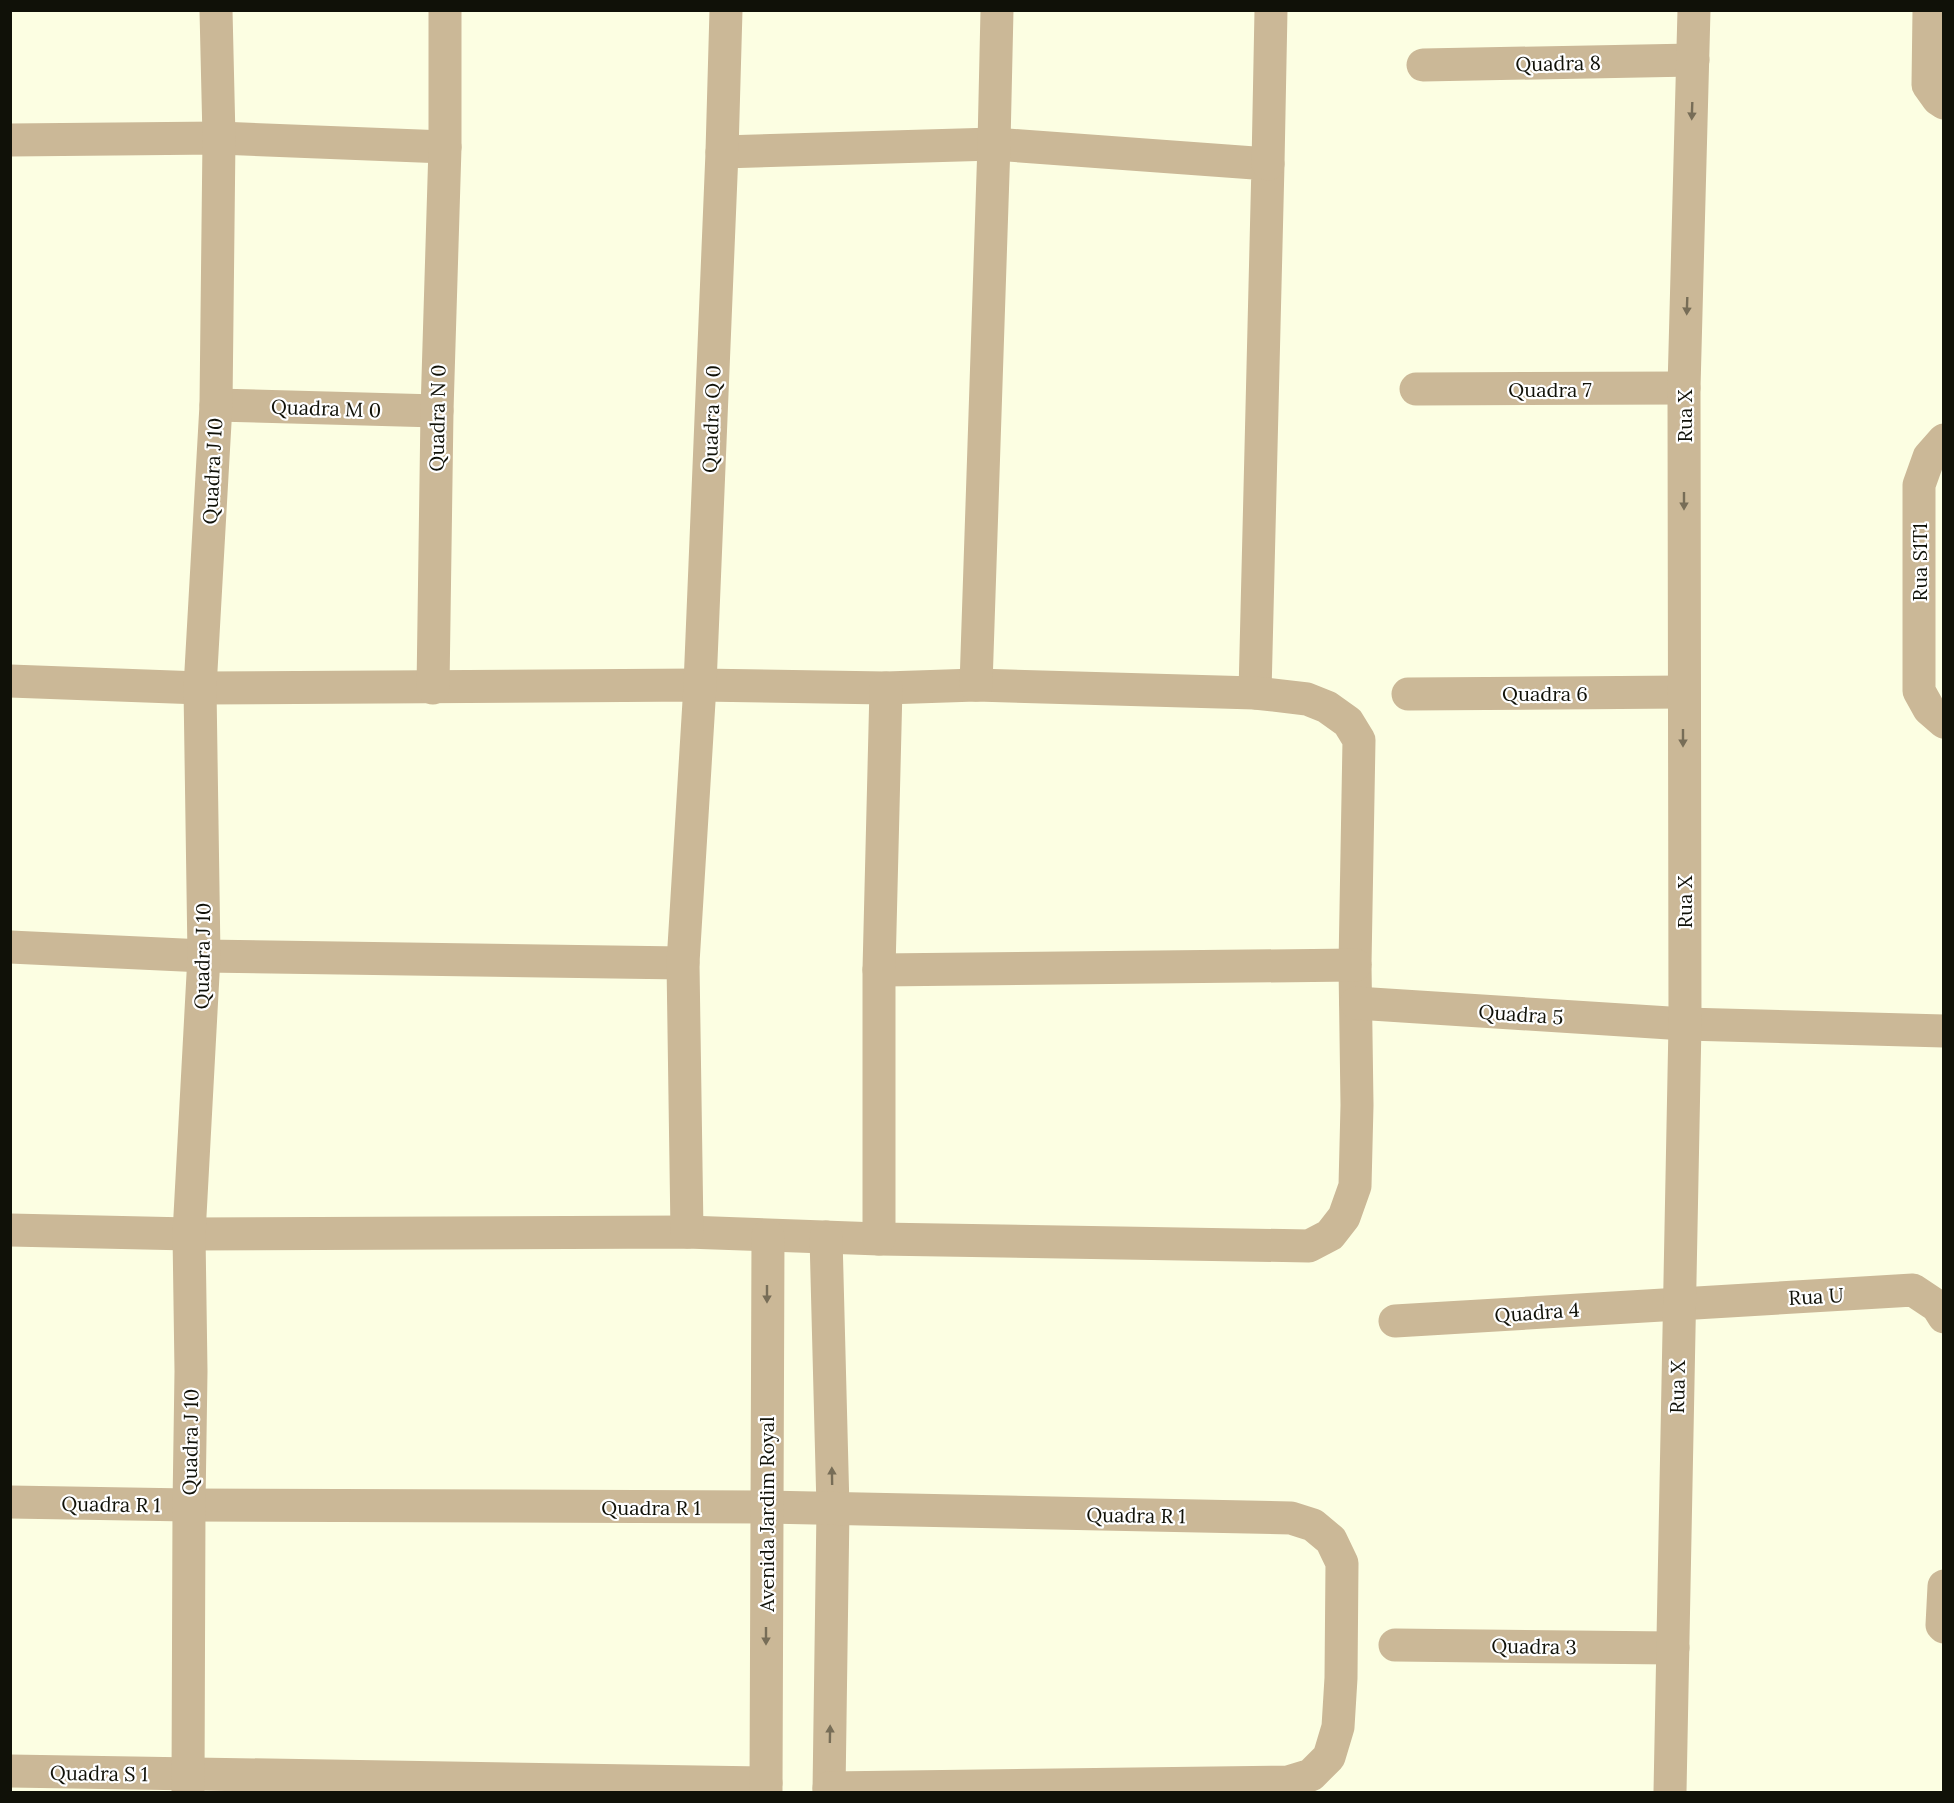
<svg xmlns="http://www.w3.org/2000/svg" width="1954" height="1803" font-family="Lora,serif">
	<rect width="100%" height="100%" fill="#fcfee2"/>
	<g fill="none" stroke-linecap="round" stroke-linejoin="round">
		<g stroke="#cbb897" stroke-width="33">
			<polyline points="1929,10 1928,85 1938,99 1944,103"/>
			<polyline points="1423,65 1693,60"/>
			<polyline points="10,140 219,138 445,147"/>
			<polyline points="722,152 994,144 1268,164 1255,693"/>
			<polyline points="1268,164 1271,10"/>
			<polyline points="1416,389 1684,388"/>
			<polyline points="216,405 437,411"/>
			<polyline points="1944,440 1929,457 1919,485 1919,691 1929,709 1944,722"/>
			<polyline points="10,681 200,688 700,685 886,688 976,685 1255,693 1307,699 1327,707 1348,722 1359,740 1355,965 1357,1105 1355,1186 1344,1217 1330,1235 1309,1246 879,1239 687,1232 189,1234 10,1230"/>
			<polyline points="976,685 994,144 997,10"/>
			<polyline points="433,688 437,411 445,147 445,10"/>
			<polyline points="1408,694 1683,692"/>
			<polyline points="10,947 204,956 683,963"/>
			<polyline points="879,970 1355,965"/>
			<polyline points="1356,1003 1685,1024 1944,1031"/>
			<polyline points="687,1232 683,963 700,685 722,152 726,10"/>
			<polyline points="826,1237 833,1508 829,1792"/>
			<polyline points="879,1239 879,970 886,688"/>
			<polyline points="1395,1321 1913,1290 1937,1306 1944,1317"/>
			<polyline points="10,1502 189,1505 766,1507 1291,1518 1313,1525 1331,1540 1342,1563 1341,1678 1338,1727 1329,1757 1311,1775 1288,1782 829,1788"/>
			<polyline points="1944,1586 1942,1625 1944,1627"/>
			<polyline points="1395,1645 1673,1648"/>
			<polyline points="10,1771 766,1783"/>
			<polyline points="188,1792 189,1505 191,1371 189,1234 204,956 200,688 216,405 219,138 216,10"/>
			<polyline points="766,1792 768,1236"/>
			<polyline points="1670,1792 1685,1024 1684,388 1694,10"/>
		</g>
	</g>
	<defs><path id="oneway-solid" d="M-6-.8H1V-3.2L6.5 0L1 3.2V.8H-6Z" transform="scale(1.5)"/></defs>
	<g fill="#776d57">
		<use href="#oneway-solid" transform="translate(1692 111) rotate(92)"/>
		<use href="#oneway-solid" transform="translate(1687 306) rotate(92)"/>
		<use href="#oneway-solid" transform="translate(1684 501) rotate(90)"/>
		<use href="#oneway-solid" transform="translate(1683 738) rotate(90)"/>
		<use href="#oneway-solid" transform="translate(767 1294) rotate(90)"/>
		<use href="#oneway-solid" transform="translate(832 1476) rotate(-91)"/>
		<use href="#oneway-solid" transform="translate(766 1636) rotate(90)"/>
		<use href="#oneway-solid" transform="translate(830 1734) rotate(-89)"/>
	</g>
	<g text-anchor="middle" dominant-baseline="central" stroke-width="4.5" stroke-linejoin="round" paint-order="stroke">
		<g font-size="20" fill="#101108" stroke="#fff">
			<text transform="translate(1558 63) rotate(-1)">Quadra 8</text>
			<text x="1550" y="389">Quadra 7</text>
			<text transform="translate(326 408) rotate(2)">Quadra M 0</text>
			<text transform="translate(1684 416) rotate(-90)">Rua X</text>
			<text transform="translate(437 418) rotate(-89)">Quadra N 0</text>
			<text transform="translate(711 419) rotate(-88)">Quadra Q 0</text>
			<text transform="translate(212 471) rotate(-87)">Quadra J 10</text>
			<text transform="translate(1919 562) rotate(-90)">Rua S1T1</text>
			<text x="1545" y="693">Quadra 6</text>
			<text transform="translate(1684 902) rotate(-90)">Rua X</text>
			<text transform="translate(202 956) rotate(-89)">Quadra J 10</text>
			<text transform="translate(1521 1014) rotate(4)">Quadra 5</text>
			<text transform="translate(1816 1296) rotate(-3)">Rua U</text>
			<text transform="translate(1537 1312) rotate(-4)">Quadra 4</text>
			<text transform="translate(1677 1387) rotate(-89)">Rua X</text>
			<text transform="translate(190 1442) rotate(-89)">Quadra J 10</text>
			<text transform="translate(111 1504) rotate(1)">Quadra R 1</text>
			<text x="651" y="1507">Quadra R 1</text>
			<text transform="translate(766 1514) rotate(-90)">Avenida Jardim Royal</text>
			<text transform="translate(1136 1515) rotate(1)">Quadra R 1</text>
			<text transform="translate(1534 1646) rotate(1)">Quadra 3</text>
			<text transform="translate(99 1773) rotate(1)">Quadra S 1</text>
		</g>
	</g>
	<rect width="1954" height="1803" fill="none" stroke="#101108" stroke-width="24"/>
</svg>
